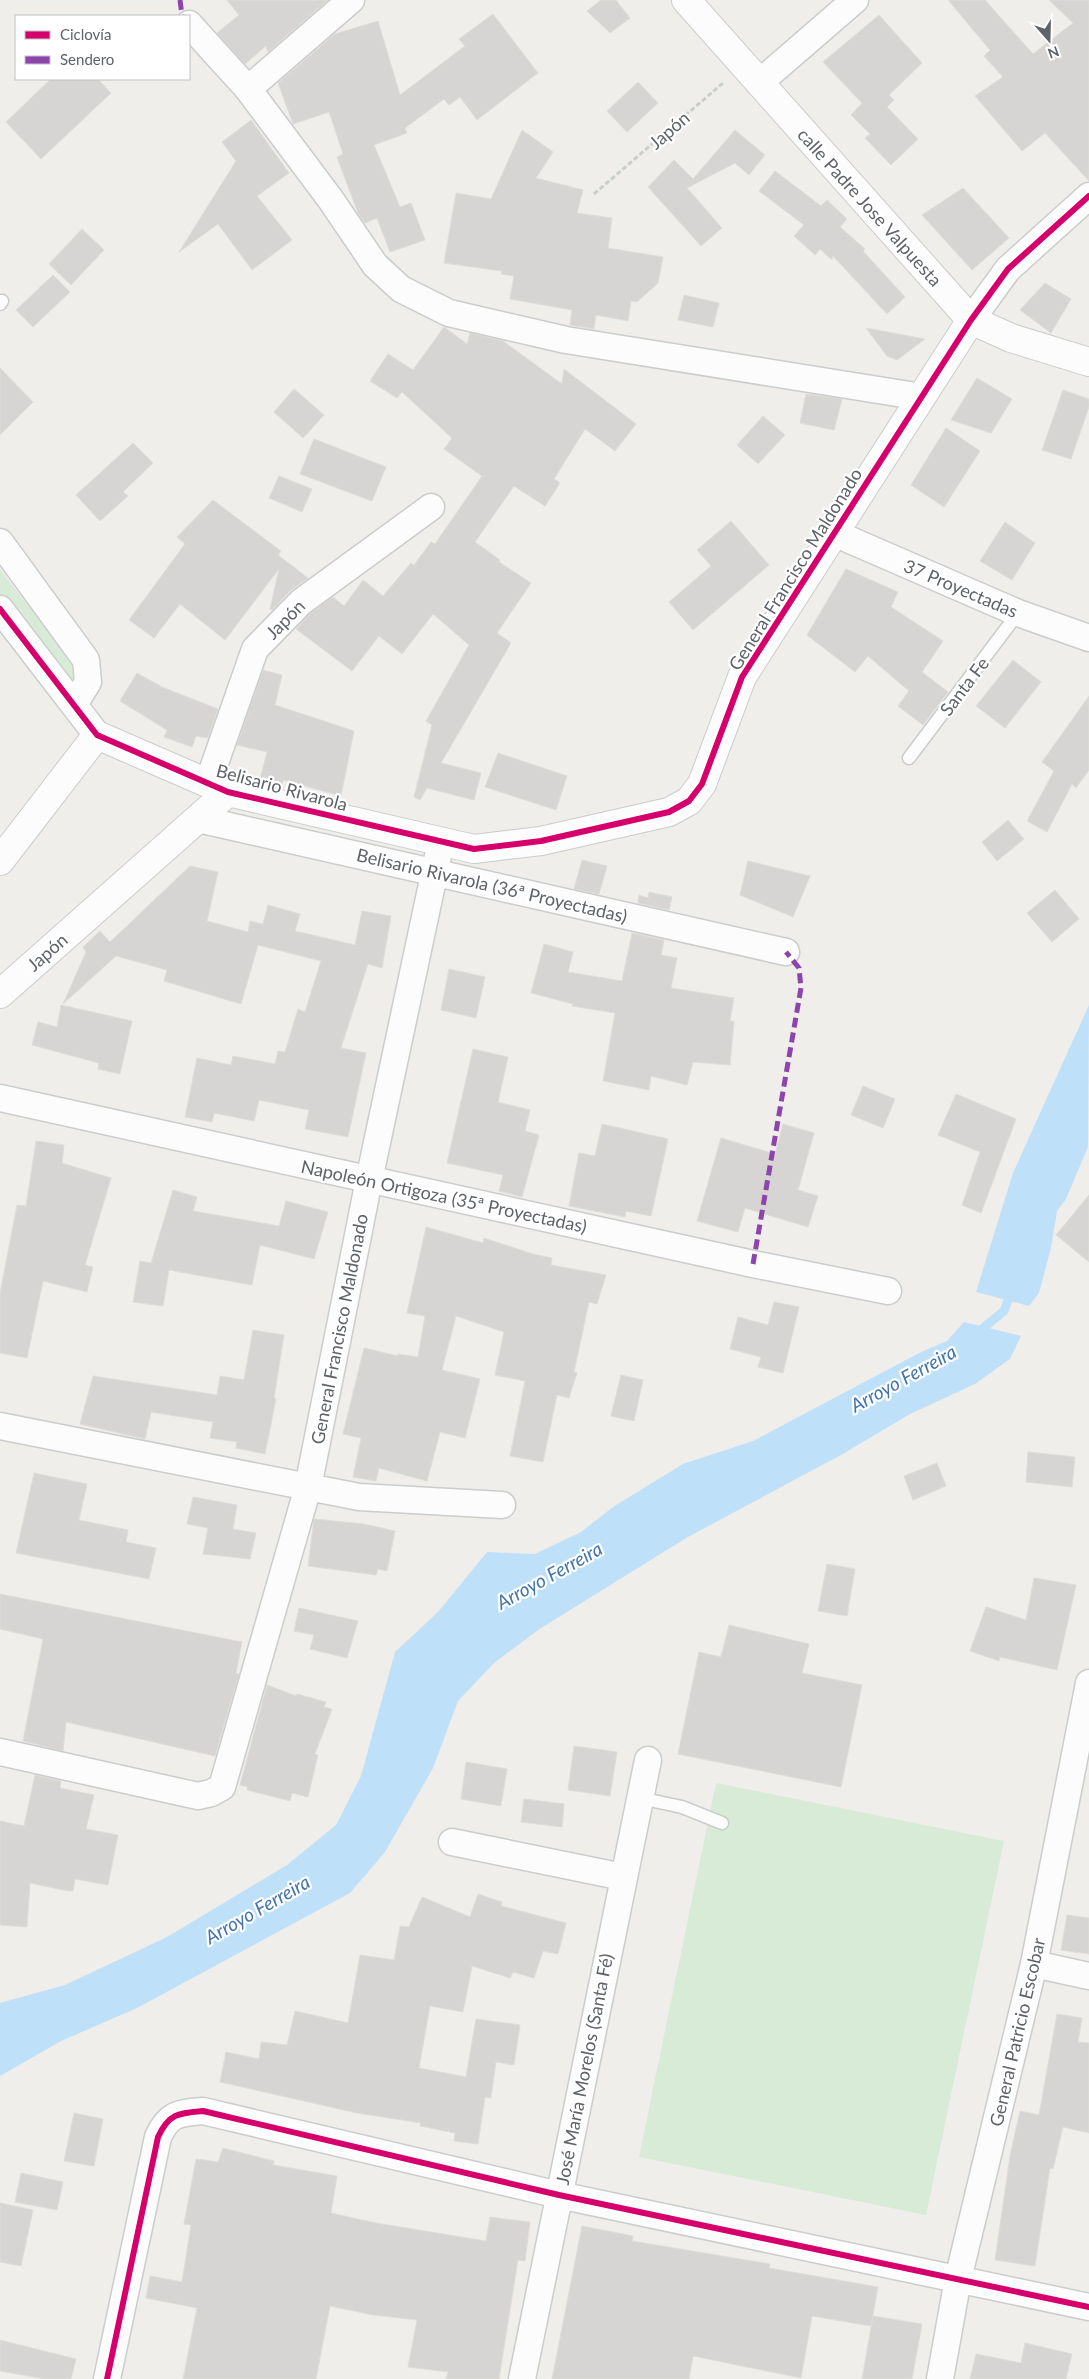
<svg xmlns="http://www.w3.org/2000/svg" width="1089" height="2379" font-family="Lato,sans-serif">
	<rect width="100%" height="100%" fill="#efeeea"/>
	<g fill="#d8ebd6">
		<polygon points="0,570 79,670 75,683 66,680 0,595"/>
		<polygon points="716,1783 1004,1841 926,2215 639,2157"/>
	</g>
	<g fill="#bfe0f9">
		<polygon points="1089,1005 1088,1147 1066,1199 1057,1211 1051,1248 1039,1293 1029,1306 976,1292 1013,1173"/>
		<polygon points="964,1322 1021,1336 1010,1359 975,1384 910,1414 841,1455 688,1537 541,1628 495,1662 458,1701 433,1768 385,1852 350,1893 137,2008 61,2041 0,2076 0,2003 65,1985 167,1937 287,1865 336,1825 361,1776 395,1652 438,1612 487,1552 535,1554 581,1532 613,1507 683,1464 753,1441 921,1352 947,1341"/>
	</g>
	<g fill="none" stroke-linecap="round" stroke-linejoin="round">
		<polyline stroke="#bfe0f9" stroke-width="9" points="976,1334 1004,1311 1012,1289"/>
	</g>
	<g fill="#d6d5d3" stroke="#deddd9">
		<polygon points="227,0 328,0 268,52 266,46 245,64 217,33 239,15"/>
		<polygon points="601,0 616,0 630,18 610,33 587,11"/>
		<polygon points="948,0 985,0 1033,54 1073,23 1049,0 1089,0 1089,181 1045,133 1022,151 975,96 1003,77 984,56 990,50"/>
		<polygon points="493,14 538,73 477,120 460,97 449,105 444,99 405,128 407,133 374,145 400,207 411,203 425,240 390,252 377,218 365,223 358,213 337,157 343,154 329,112 293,124 278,83 335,34 378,21 400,95 465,46 459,39"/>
		<polygon points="879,15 922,63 889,95 894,100 887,107 918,139 891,165 865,138 870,134 851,115 862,103 823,62"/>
		<polygon points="51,79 98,79 111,93 41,159 6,122"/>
		<polygon points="638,82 658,103 627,132 607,111"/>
		<polygon points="251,120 289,173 257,196 292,240 252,270 218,224 179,252 236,161 222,142"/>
		<polygon points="522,130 553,152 536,178 583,190 577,213 612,218 608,248 663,257 658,283 637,302 631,301 628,321 596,315 594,329 570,325 572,310 510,299 514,276 501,274 502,271 444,263 456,193 491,199"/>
		<polygon points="735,130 765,155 749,175 735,163 687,188 722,228 701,246 648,187 674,160 693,179"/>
		<polygon points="775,171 821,206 827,200 847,219 840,227 865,249 863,251 905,297 887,314 833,256 832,260 820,249 815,255 794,236 804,225 759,191"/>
		<polygon points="963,188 1009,238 972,270 922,215"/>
		<polygon points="82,229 104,250 71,285 49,264"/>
		<polygon points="53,275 70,292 33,327 16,310"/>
		<polygon points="1045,283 1071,299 1051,333 1020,310"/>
		<polygon points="684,295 719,303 713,327 678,320"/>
		<polygon points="444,327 467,344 470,333 503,341 562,384 564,369 636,424 615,451 585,429 554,479 560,483 545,506 514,486 475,542 500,560 499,562 531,583 497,633 511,643 441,763 481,773 474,800 427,788 420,800 414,797 432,725 426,721 469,645 433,614 402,654 379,636 352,671 296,629 311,613 333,597 344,606 363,580 383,596 411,563 414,565 431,542 435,544 482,476 444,449 452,438 402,392 397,398 370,381 388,354 413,370"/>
		<polygon points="866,328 925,339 897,360 887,356"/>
		<polygon points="0,368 33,402 0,435"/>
		<polygon points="977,378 1012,399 991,433 951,420"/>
		<polygon points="294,389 324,415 303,438 274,412"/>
		<polygon points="1063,390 1089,399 1089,407 1071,459 1042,450"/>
		<polygon points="806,394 842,399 834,430 800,423"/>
		<polygon points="763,416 785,435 758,464 737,445"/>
		<polygon points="946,428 980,451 944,507 911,485"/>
		<polygon points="314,439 386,467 372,501 300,474"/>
		<polygon points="133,443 153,463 123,492 128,496 100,521 76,495"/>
		<polygon points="279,476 312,489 302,512 269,498"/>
		<polygon points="213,500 281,551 278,555 308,578 290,591 272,610 270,609 279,569 225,640 180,604 154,638 129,620 185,544 177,537"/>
		<polygon points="731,521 769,565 693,630 669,602 711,566 697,550"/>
		<polygon points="1005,522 1035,543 1012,580 980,561"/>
		<polygon points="846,569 898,592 891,607 943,641 922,672 948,692 923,725 898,706 909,691 868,656 855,672 807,635"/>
		<polygon points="1013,660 1041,682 1005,728 976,706"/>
		<polygon points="263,670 282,675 275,705 354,731 341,796 283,780 281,788 259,783 267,752 237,745"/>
		<polygon points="137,673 162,687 218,709 208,738 196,736 192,747 164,737 167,730 120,701"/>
		<polygon points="1089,696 1089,770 1076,788 1072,784 1047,832 1027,821 1054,771 1042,762"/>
		<polygon points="498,753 567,776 556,810 485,787"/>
		<polygon points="1008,820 1024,839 997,861 982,842"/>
		<polygon points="582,860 607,866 599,894 574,889"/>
		<polygon points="748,861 810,876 793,917 740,895"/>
		<polygon points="190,866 218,872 207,921 248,932 250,921 263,924 268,905 300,914 295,931 355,945 362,911 391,916 382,968 368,964 341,1048 366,1053 348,1137 305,1129 309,1110 259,1100 254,1121 214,1113 212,1122 185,1117 197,1058 231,1065 233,1056 275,1064 278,1051 285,1052 298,1009 305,1012 321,961 258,945 241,1004 164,981 167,970 116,956 63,1004 86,952 83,947 100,931 110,942"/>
		<polygon points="1055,890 1079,919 1052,942 1027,913"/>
		<polygon points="649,892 672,897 669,910 638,903 639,895 648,898"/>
		<polygon points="632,933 664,940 661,955 677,958 671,988 734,998 730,1021 734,1021 730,1065 693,1062 687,1085 651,1076 649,1090 603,1081 615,1013 572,1006 573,1004 531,993 544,944 573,952 568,972 622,981"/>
		<polygon points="449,969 485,977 476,1018 441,1010"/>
		<polygon points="61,1005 132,1021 120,1074 98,1069 99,1063 32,1045 38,1022 57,1027"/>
		<polygon points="473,1049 508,1057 498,1102 530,1110 525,1131 539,1135 522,1197 499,1191 503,1175 447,1163"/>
		<polygon points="863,1086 895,1099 883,1128 851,1115"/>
		<polygon points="956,1094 1016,1119 981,1213 962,1205 980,1152 938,1135"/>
		<polygon points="602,1124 668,1139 651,1216 626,1211 625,1217 569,1206 579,1153 595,1156"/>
		<polygon points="783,1124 814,1133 798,1190 818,1196 808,1227 745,1208 738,1232 697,1221 721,1138 775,1154"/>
		<polygon points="36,1141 64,1145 62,1163 111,1178 85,1265 93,1267 87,1292 43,1281 27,1358 0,1353 0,1293 17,1205 26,1206"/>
		<polygon points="173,1190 197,1197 193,1211 279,1226 286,1201 328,1212 314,1259 260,1245 252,1285 169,1270 163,1306 133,1302 140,1261 151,1263"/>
		<polygon points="1089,1195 1089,1262 1056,1235"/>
		<polygon points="426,1227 483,1243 484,1238 533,1254 552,1258 551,1265 606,1275 597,1304 589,1302 574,1372 577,1373 569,1398 557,1395 543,1462 510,1456 525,1381 495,1375 504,1332 456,1316 442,1370 480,1379 465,1438 440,1432 427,1481 379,1468 376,1481 353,1477 361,1438 343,1434 364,1348 398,1356 398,1354 418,1357 425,1316 407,1313"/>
		<polygon points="774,1302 799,1307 783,1373 758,1367 761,1357 730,1349 738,1317 768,1325"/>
		<polygon points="253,1330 284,1335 274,1398 276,1399 265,1454 236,1448 237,1442 210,1438 213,1422 151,1412 145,1439 80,1424 93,1376 217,1395 220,1376 244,1380"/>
		<polygon points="621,1375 643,1380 634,1421 611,1416"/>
		<polygon points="1028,1452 1075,1457 1072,1487 1026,1482"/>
		<polygon points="937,1463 946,1486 913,1500 904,1476"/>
		<polygon points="34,1473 87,1484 79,1520 128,1530 126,1542 156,1548 149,1579 16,1553"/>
		<polygon points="193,1497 237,1505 233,1529 256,1533 250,1559 203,1554 208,1528 187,1524"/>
		<polygon points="314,1519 364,1524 395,1531 387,1571 378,1569 376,1575 308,1566"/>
		<polygon points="827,1564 855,1569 847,1616 818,1611"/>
		<polygon points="1034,1578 1076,1585 1057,1670 1000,1657 999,1661 970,1651 986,1607 1026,1620"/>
		<polygon points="0,1594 242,1642 236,1673 239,1674 215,1756 66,1722 63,1751 23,1741 43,1639 0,1629"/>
		<polygon points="299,1608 358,1621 347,1658 310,1649 314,1635 294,1631"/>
		<polygon points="729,1625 809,1644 802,1673 862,1685 841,1787 678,1754 699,1652 721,1657"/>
		<polygon points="267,1685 296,1696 297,1694 326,1702 324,1707 332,1709 315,1754 318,1755 308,1797 292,1793 290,1801 247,1790 248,1787 240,1785"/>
		<polygon points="574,1746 617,1752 610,1796 568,1790"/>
		<polygon points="466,1762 507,1769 501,1806 461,1799"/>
		<polygon points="35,1775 61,1781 60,1788 94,1795 86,1829 118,1835 108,1885 75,1879 73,1891 68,1891 30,1883 27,1927 0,1925 0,1821 24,1826"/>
		<polygon points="524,1799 564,1804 562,1827 521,1822"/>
		<polygon points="478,1894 502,1902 501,1906 566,1923 558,1954 543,1951 534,1978 513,1972 510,1978 472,1966 463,2012 430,2006 419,2068 466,2077 476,2019 520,2025 514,2065 496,2062 491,2098 485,2097 478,2144 454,2141 455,2133 420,2126 421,2123 357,2113 220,2082 226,2052 259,2059 261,2042 287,2045 295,2011 348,2023 360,1955 394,1960 400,1926 409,1927 422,1897 470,1917"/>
		<polygon points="1067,1915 1089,1918 1089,1954 1061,1950"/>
		<polygon points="1057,2014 1082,2018 1078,2042 1089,2043 1089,2133 1063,2127 1053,2169 1050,2168 1035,2266 995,2260 1010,2156 1020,2111 1039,2115"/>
		<polygon points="74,2113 103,2119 94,2166 64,2161"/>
		<polygon points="223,2148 274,2161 273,2165 337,2176 331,2213 376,2223 486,2241 490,2217 530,2222 525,2261 518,2260 499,2379 446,2379 448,2372 408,2367 417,2320 373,2315 330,2306 316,2379 183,2379 197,2308 146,2298 150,2276 182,2282 191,2225 184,2224 196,2159 218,2162"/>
		<polygon points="21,2173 63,2182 57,2210 15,2202"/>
		<polygon points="0,2203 33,2210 21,2266 0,2262"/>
		<polygon points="582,2226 633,2236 632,2241 770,2264 769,2268 878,2287 871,2326 812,2316 801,2378 693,2356 689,2379 552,2379"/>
		<polygon points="873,2316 922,2324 912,2379 862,2379"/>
		<polygon points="0,2340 76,2359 71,2379 45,2379 0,2371"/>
		<polygon points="1025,2343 1072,2354 1066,2379 970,2379 976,2354 1021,2363"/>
	</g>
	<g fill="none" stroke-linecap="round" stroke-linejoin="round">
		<defs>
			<g id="service">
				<polyline points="0,304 2,301"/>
				<polyline points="909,758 1018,613"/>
				<polyline points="640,1798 682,1807 722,1823"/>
			</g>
			<g id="minor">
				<polyline points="189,24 248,89 331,200 375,265 401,289 449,313 566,340 922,397"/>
				<polyline points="759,83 855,0"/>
				<polyline points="248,89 351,0"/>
				<polyline points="971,320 1008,269 1089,196"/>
				<polyline points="834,533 1018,613 1089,638"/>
				<polyline points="0,542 86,660 88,682 75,703"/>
				<polyline points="0,609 97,735"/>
				<polyline points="208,783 255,649 301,602 431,507"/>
				<polyline points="198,819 786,952"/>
				<polyline points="0,1098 753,1264 888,1291"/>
				<polyline points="0,1426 359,1497 502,1505"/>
				<polyline points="0,1752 198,1796 211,1793 222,1787 308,1487 369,1180 441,842"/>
				<polyline points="452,1842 623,1877"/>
				<polyline points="1034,1964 1089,1976"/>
				<path d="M107 2379 158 2137C169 2113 179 2113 203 2111L559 2195 1089 2307"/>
				<polyline points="522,2379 648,1760"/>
				<polyline points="940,2379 958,2279 1034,1964 1089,1683"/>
			</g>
			<g id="tertiary">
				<polyline points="686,0 971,320 1011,338 1089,362"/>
				<polyline points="0,861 97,735 228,792 474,849 541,841 669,812 689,801 702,784 742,677 971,320"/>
				<polyline points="0,994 228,792"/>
			</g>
		</defs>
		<use href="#service" stroke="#cbcccc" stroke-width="15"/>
		<use href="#minor" stroke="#cbcccc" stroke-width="29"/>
		<use href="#tertiary" stroke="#cbcccc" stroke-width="30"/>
		<polyline stroke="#cacfcc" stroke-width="3" stroke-dasharray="5 2.5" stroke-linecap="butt" points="594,194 723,83"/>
		<use href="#service" stroke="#fdfcfc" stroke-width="12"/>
		<use href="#minor" stroke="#fdfcfc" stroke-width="26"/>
		<use href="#tertiary" stroke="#fdfcfc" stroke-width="28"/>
		<g stroke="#8e44ad" stroke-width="5" stroke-dasharray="10 5" stroke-linecap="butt">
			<polyline points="180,0 182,16"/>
			<polyline points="753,1264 801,988 799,968 786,952"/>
		</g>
		<defs>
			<g id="cycleway">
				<polyline points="0,609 97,735 228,792 474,849 541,841 669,812 689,801 702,784 742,677 971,320 1008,269 1089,196"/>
				<path d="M107 2379 158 2137C169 2113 179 2113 203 2111L559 2195 1089 2307"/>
			</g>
		</defs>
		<use href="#cycleway" stroke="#fff" stroke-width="9"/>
		<use href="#cycleway" stroke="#d6006c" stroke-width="6"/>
	</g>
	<g text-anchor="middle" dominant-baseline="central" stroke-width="4.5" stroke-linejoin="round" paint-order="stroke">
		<g font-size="18" fill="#5f6368" stroke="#fff">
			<text transform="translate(669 130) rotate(-41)">Japón</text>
			<text transform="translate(870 207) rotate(48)">calle Padre Jose Valpuesta</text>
			<text transform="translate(795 569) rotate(-58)">General Francisco Maldonado</text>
			<text transform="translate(961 588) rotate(23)">37 Proyectadas</text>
			<text transform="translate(285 619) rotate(-45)">Japón</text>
			<text transform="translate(964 686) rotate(-53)">Santa Fe</text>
			<text transform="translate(282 787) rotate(15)">Belisario Rivarola</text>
			<text transform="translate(492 885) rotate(13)">Belisario Rivarola (36ª Proyectadas)</text>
			<text transform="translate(47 952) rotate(-41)">Japón</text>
			<text transform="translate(444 1196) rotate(12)">Napoleón Ortigoza (35ª Proyectadas)</text>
			<text transform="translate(339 1329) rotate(-79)">General Francisco Maldonado</text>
			<text transform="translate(1017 2032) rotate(-77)">General Patricio Escobar</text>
			<text transform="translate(584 2069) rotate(-79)">José María Morelos (Santa Fé)</text>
		</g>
		<g font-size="19" font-style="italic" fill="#4174aa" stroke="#fff">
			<text transform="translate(903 1378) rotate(-29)">Arroyo Ferreira</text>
			<text transform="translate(549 1575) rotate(-29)">Arroyo Ferreira</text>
			<text transform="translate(257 1909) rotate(-30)">Arroyo Ferreira</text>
		</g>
	</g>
	<rect x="15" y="15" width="175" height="65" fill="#ffffff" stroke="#bfc1c3"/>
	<rect x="25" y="31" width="25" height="8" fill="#d6006c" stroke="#bfc1c3"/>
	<text x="60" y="40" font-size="15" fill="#5f6368">Ciclovía</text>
	<rect x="25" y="56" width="25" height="8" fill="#8e44ad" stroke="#bfc1c3"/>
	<text x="60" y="65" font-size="15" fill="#5f6368">Sendero</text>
	<g transform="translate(1049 40) rotate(160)" stroke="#ffffff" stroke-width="4" paint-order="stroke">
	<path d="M0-4L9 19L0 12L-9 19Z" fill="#5f6368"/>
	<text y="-8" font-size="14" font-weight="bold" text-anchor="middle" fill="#5f6368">N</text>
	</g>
</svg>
